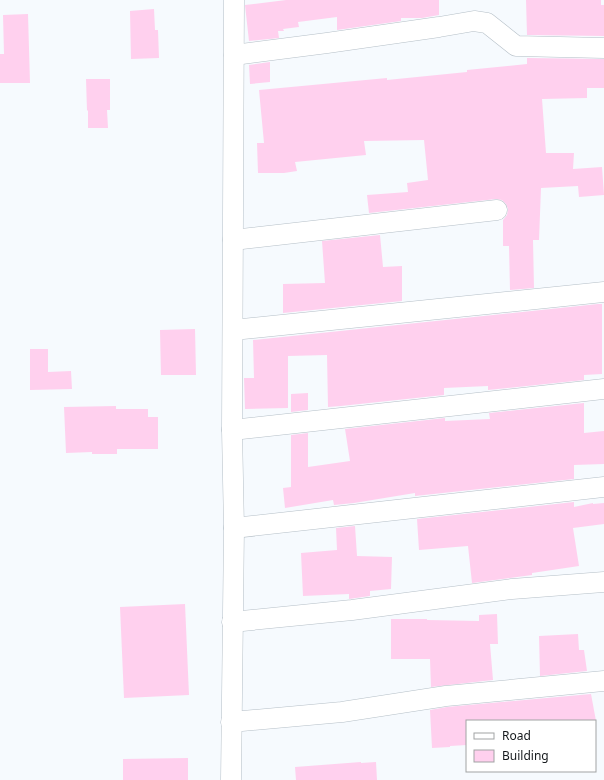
<svg xmlns="http://www.w3.org/2000/svg" width="604" height="780" font-family="'Noto Sans',sans-serif">
	<rect width="100%" height="100%" fill="#f6fafe"/>
	<g fill="#ffd0ee">
		<polygon points="286,0 439,0 439,15 422,18 401,18 401,21 337,30 337,17 298,22 299,27 283,29 284,31 278,31 279,38 249,41 245,5"/>
		<polygon points="526,0 601,0 601,5 604,5 604,36 527,35"/>
		<polygon points="154,9 155,30 158,30 159,58 131,59 130,11"/>
		<polygon points="28,14 30,83 0,83 0,54 4,54 3,15"/>
		<polygon points="527,58 604,59 604,88 587,88 587,98 542,99 546,153 574,153 573,169 602,167 604,195 579,197 578,186 541,188 539,240 533,240 534,288 510,290 509,246 503,246 503,220 507,215 508,209 506,204 502,200 496,199 369,213 367,195 408,192 407,183 428,180 424,140 364,141 366,155 295,162 297,171 284,173 258,173 257,143 264,143 259,90 387,78 387,80 467,72 467,70 527,64"/>
		<polygon points="270,62 270,82 250,84 249,65"/>
		<polygon points="86,79 110,79 110,110 107,110 108,128 88,128 88,110 87,111"/>
		<polygon points="380,235 383,267 402,266 402,301 283,313 283,284 325,283 322,241"/>
		<polygon points="598,304 602,304 602,374 584,375 584,380 488,390 488,386 444,388 444,395 341,406 328,407 327,355 288,356 288,408 245,409 244,378 254,378 253,340"/>
		<polygon points="195,329 196,375 161,375 160,330"/>
		<polygon points="30,349 48,349 48,372 71,371 72,389 30,390"/>
		<polygon points="308,393 308,410 291,412 291,394"/>
		<polygon points="584,403 584,433 604,431 604,464 574,465 574,479 415,496 415,493 354,503 334,505 333,500 285,508 283,488 291,487 291,435 308,433 308,467 350,461 345,429 445,418 445,421 490,419 489,413"/>
		<polygon points="116,406 116,409 148,409 148,417 158,417 158,449 117,449 117,454 92,454 92,452 66,453 64,407"/>
		<polygon points="574,502 574,507 593,503 593,504 604,503 604,524 573,528 579,566 532,573 532,575 472,583 468,546 419,550 417,519"/>
		<polygon points="355,526 357,556 392,557 391,589 370,591 370,596 349,599 349,594 303,596 301,553 337,550 336,528"/>
		<polygon points="185,604 189,695 124,698 120,607"/>
		<polygon points="497,614 498,644 490,644 493,680 431,687 430,659 391,659 391,619 427,619 427,620 479,621 479,615"/>
		<polygon points="578,634 579,650 584,650 587,671 540,676 539,636"/>
		<polygon points="591,694 596,721 467,721 467,745 450,746 450,747 432,748 430,710 447,707"/>
		<polygon points="188,758 188,780 123,780 123,759"/>
		<polygon points="361,762 361,763 376,762 377,780 296,780 295,767"/>
	</g>
	<g fill="none" stroke-linecap="round" stroke-linejoin="round">
		<defs>
			<g id="minor">
				<polyline points="234,55 327,43 439,27 474,21 487,23 516,46 604,48"/>
				<polyline points="233,240 497,210"/>
				<polyline points="233,330 604,292"/>
				<polyline points="232,430 604,389"/>
				<polyline points="234,528 604,487"/>
				<polyline points="232,622 352,610 512,589 604,582"/>
				<polyline points="231,722 342,712 446,696 604,681"/>
				<polyline points="231,780 234,528 232,430 234,0"/>
			</g>
		</defs>
		<use href="#minor" stroke="#b5bfc7" stroke-width="21"/>
		<use href="#minor" stroke="#fff" stroke-width="20"/>
	</g>
	<rect x="466" y="720" width="130" height="52" fill="#ffffff" stroke="#a1a3a4"/>
	<rect x="474" y="733" width="20" height="6" fill="#ffffff" stroke="#a1a3a4"/>
	<text x="502" y="740" font-size="12" fill="#15191c">Road</text>
	<rect x="474" y="750" width="20" height="12" fill="#ffd0ee" stroke="#a1a3a4"/>
	<text x="502" y="760" font-size="12" fill="#15191c">Building</text>
</svg>
